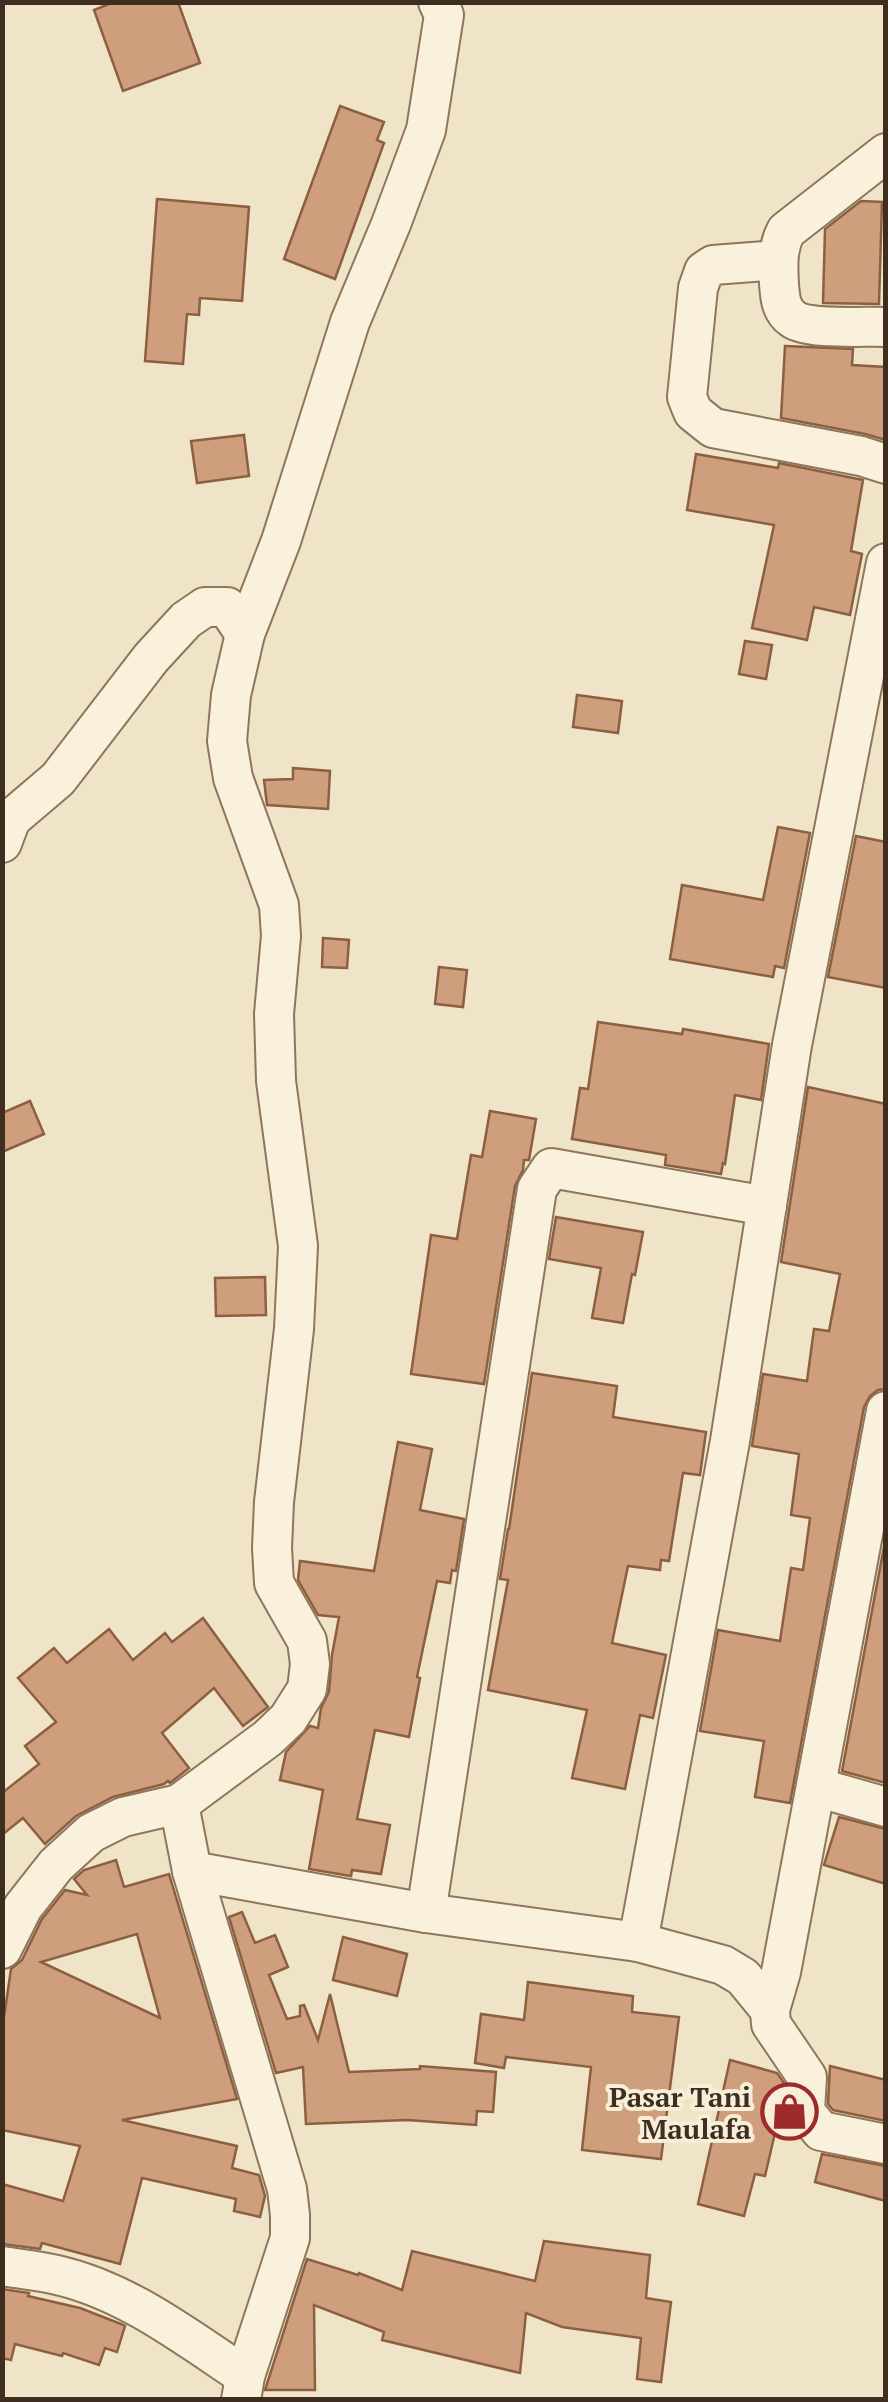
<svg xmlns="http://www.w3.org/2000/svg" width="888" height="2402" font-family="'PT Serif',serif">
	<rect width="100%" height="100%" fill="#f0e4c8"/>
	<g fill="#cf9f7d" stroke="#8d5f41" stroke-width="2.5" fill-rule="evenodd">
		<polygon points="114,2 178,2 200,63 123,91 94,10"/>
		<polygon points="340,106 384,122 377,140 384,143 335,279 284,259"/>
		<polygon points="157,199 249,207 242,301 200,298 199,315 187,314 183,364 145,361"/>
		<polygon points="861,201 882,202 879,304 823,303 825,229"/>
		<polygon points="785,346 853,349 852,365 886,367 886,440 865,434 781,418"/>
		<polygon points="244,435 249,476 197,483 191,441"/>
		<polygon points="696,454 778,468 779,463 863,480 851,551 862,554 850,615 814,607 807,640 752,628 774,525 687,510"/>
		<polygon points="745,641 772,645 766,679 739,674"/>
		<polygon points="577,695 622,701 618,733 573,727"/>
		<polygon points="293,768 330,771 328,809 267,805 264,780 293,779"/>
		<polygon points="778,827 810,833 784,968 775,966 773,977 670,959 682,885 763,900"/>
		<polygon points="856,836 886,842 886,988 828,977"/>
		<polygon points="323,938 349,940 347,968 322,967"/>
		<polygon points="439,967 467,970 463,1007 435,1004"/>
		<polygon points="598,1022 682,1034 683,1029 769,1044 761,1100 735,1095 725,1164 723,1163 721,1174 665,1165 666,1155 572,1139 580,1088 588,1089"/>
		<polygon points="808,1087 886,1104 886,1389 878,1390 870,1396 864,1407 790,1803 755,1797 764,1741 700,1731 718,1630 780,1641 791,1568 803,1570 810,1518 791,1515 799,1454 752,1446 763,1374 807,1381 814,1329 829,1331 840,1274 781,1262"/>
		<polygon points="30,1101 44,1134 2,1152 2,1113"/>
		<polygon points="490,1111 536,1119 529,1160 524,1160 523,1170 515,1186 484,1384 411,1374 431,1235 457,1239 471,1155 482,1157"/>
		<polygon points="556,1217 643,1232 635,1275 632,1274 623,1323 592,1318 601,1268 549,1259"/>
		<polygon points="265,1277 266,1315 216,1316 215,1278"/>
		<polygon points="532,1373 617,1386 613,1417 706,1432 700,1475 683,1473 669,1561 661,1560 660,1570 628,1566 612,1643 666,1655 653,1718 640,1715 625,1789 572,1778 587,1710 488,1690 508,1580 500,1579 508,1529 509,1529"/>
		<polygon points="398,1442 432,1449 420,1510 464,1519 456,1571 452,1570 450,1583 437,1581 417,1677 420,1678 409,1737 375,1730 357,1819 390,1825 381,1874 352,1870 351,1876 309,1869 323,1790 280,1780 286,1752 310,1726 318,1728 321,1708 329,1692 332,1655 339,1617 318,1615 298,1580 300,1561 374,1571"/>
		<polygon points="886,1536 886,1783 842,1771"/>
		<polygon points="203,1618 268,1707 243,1726 214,1688 162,1733 189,1768 170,1783 168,1781 164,1784 113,1797 76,1816 45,1844 23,1818 2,1835 2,1793 39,1764 25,1746 56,1722 18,1678 54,1648 67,1663 109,1629 133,1660 165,1633 172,1642"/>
		<polygon points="839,1817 886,1829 886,1884 824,1865"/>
		<path d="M116,1860L124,1887L169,1874L237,2099L122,2120L237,2146L232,2168L259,2175L265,2196L260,2217L234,2211L236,2199L142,2178L120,2264L42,2243L40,2249L2,2244V2184L63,2201L80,2146L2,2130V2016L4,2017L11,1969L22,1960L42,1919L65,1890L87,1895L74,1879L84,1870ZM137,1934L160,2018L41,1962Z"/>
		<polygon points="242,1912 255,1943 275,1935 288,1967 269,1975 287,2019 300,2016 300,2006 304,2005 318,2040 330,1994 349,2072 420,2069 420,2066 496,2072 493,2112 477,2111 476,2125 407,2120 306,2124 303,2067 276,2073 229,1917"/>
		<polygon points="343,1937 407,1954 397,1996 333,1980"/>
		<polygon points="528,1982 633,1996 632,2012 679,2017 661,2159 582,2150 591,2067 506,2057 504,2068 475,2063 481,2014 524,2020"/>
		<polygon points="730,2060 777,2073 784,2083 783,2108 781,2107 765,2176 755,2174 744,2216 698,2204"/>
		<polygon points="830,2066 886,2080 886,2121 833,2110 828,2104"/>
		<polygon points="822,2154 886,2166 886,2201 815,2182"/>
		<polygon points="544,2241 650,2255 646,2298 671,2302 661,2382 637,2379 641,2338 562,2327 526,2313 520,2373 382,2340 384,2332 314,2305 315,2390 265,2390 307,2259 358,2275 359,2273 402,2290 412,2251 535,2281"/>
		<polygon points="2,2289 29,2293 28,2296 80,2308 121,2324 125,2326 117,2352 105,2348 99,2365 63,2353 62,2356 15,2344 11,2360 2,2358"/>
	</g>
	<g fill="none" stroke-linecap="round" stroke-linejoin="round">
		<defs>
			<g id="minor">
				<path d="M886,153L786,231C777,248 778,266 779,284C780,298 781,311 793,319C808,330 865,326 886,327"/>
				<polyline points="778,260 713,265 704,271 698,288 687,397 693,412 713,428 861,456 886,464"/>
				<polyline points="2,843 11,819 58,779 151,658 186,620 205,607 227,607 245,634"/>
				<polyline points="886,1411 781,1972 770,2010 771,2024 807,2077 805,2112 821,2131 886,2144"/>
				<polyline points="816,1787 886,1807"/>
				<polyline points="179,1804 192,1871 287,2189 290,2215 290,2238 245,2376 241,2400"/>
				<polyline points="192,1871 426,1913 638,1942 723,1965 743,1977 770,2010"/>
				<polyline points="426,1913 537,1189 551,1168 767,1206"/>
				<polyline points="638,1942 730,1441 792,1045 886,563"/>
				<polyline points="2,1949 23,1907 56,1865 91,1833 123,1817 179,1804 268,1738 288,1719 307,1689 310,1664 307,1641 274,1583 272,1548 274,1502 294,1329 298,1246 276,1081 274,1014 281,936 279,905 233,778 227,741 231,695 245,634 281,541 350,322 391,224 426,130 444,15 438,2"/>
				<path d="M2,2266C21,2269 39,2271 57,2275C127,2291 186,2337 245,2376"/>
			</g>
		</defs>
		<use href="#minor" stroke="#8d765c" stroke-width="42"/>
		<use href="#minor" stroke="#faf1dc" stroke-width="38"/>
	</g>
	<defs>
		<symbol id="shop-ring" viewBox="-11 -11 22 22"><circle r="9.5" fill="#f7eed8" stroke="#9e2a2b" stroke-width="1.5"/><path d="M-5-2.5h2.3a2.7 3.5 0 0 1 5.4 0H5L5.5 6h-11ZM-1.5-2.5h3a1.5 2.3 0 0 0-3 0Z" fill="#9e2a2b"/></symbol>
	</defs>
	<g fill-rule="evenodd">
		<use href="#shop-ring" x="758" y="2080" width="63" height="63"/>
	</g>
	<g text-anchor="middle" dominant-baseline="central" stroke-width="8" stroke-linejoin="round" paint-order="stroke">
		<g font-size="28" font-weight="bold" fill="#3d2e20" stroke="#f7eed8" text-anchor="end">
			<text x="751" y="2096">Pasar Tani<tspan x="751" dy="32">Maulafa</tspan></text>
		</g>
	</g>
	<rect width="888" height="2402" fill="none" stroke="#3d2e20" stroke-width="10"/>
</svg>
